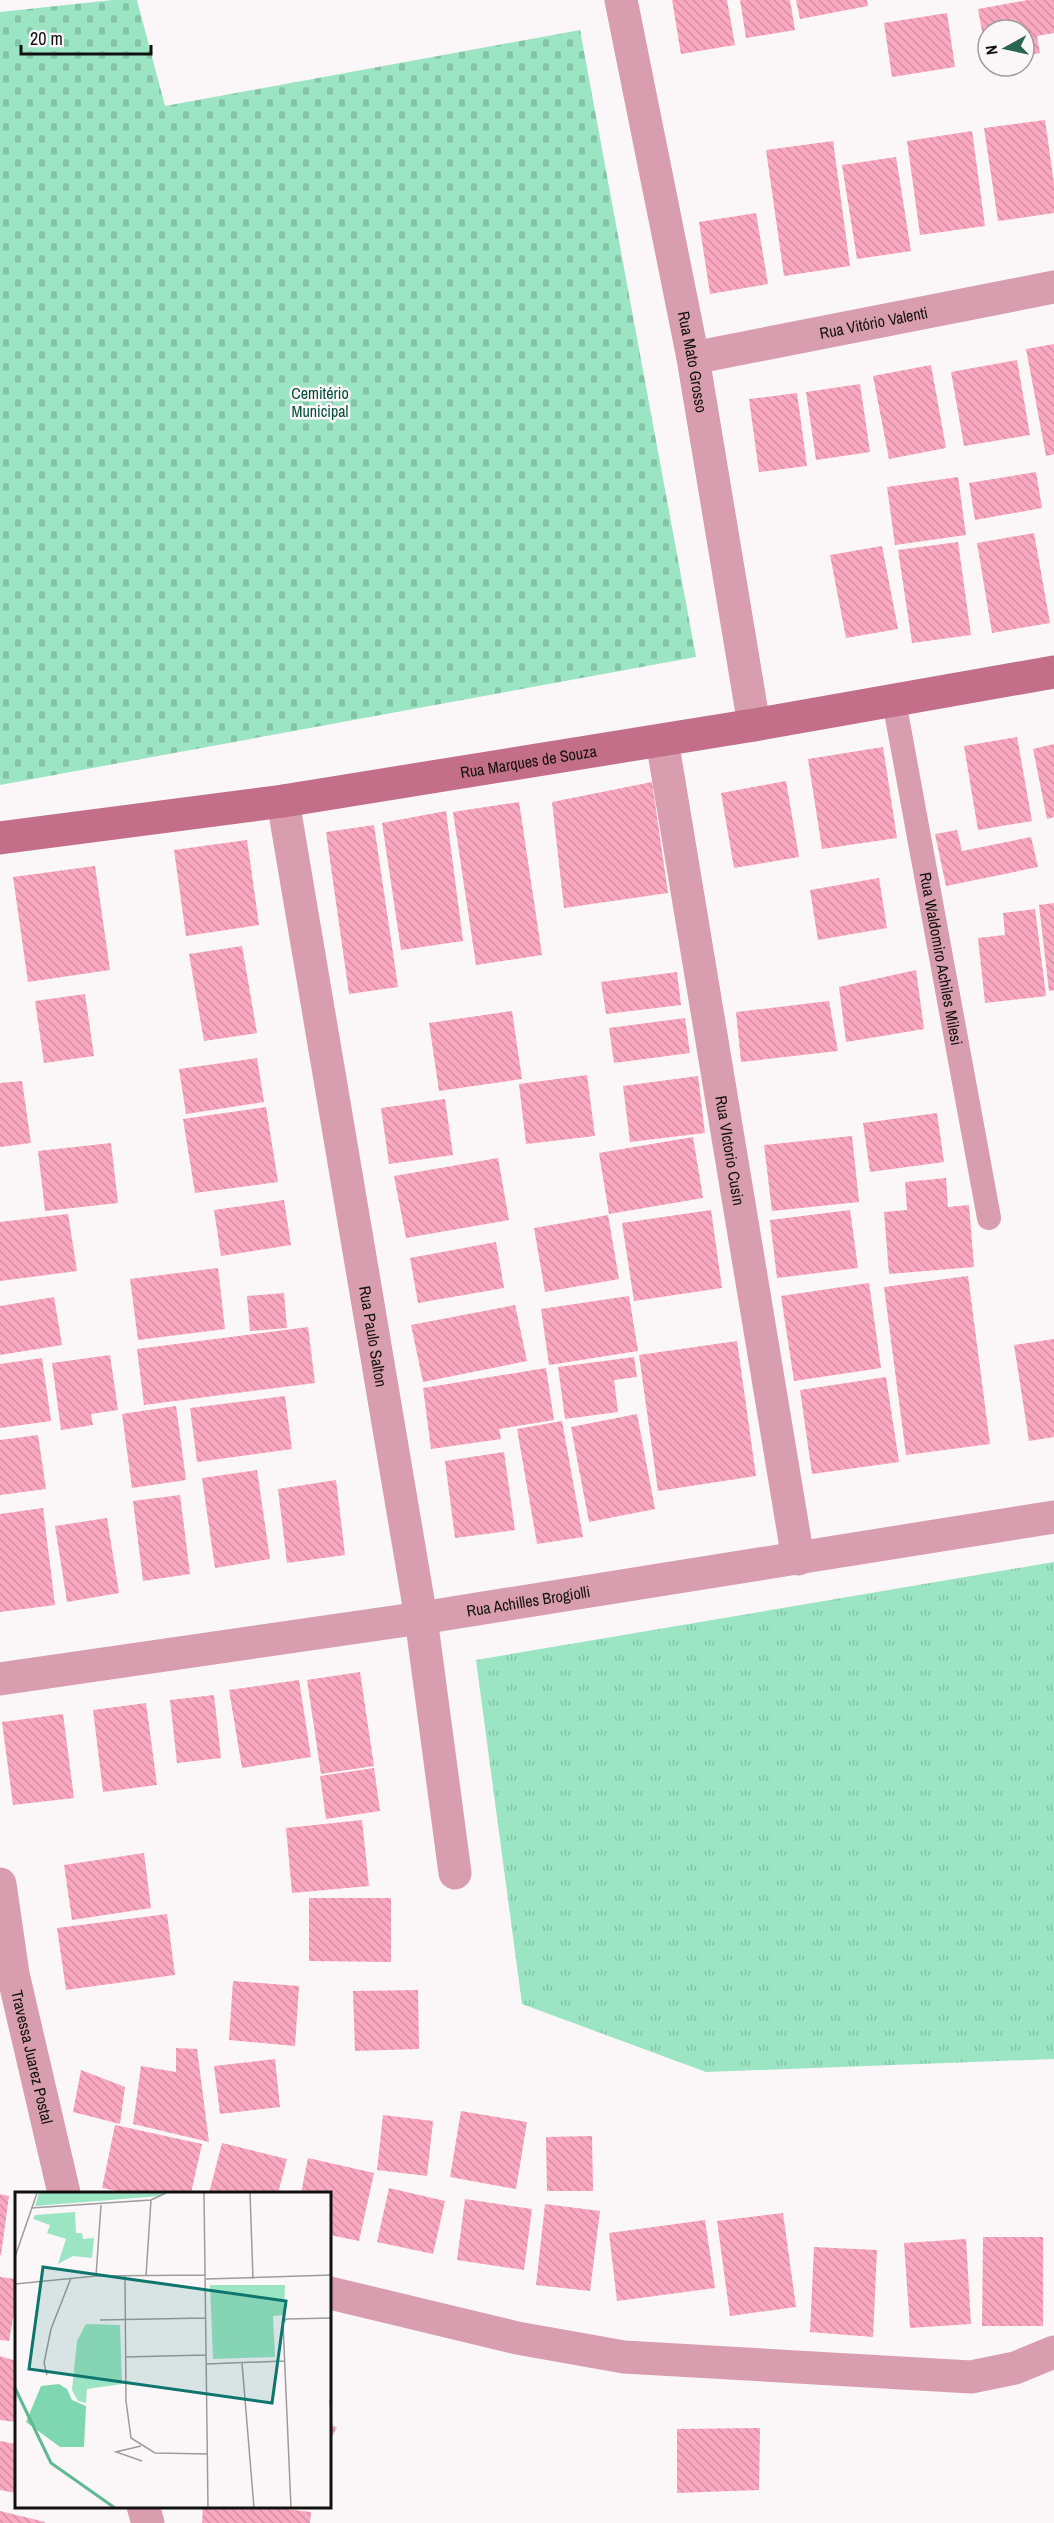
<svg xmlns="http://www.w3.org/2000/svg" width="1054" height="2523" font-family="'Archivo Narrow',sans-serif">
	<defs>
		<pattern id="grass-tufts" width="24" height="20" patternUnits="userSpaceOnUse" patternTransform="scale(1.5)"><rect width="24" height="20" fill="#9be4c4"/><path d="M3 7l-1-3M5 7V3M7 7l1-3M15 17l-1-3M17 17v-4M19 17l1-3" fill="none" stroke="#84c3a7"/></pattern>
		<pattern id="cemetery-stones" width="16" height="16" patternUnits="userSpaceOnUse" patternTransform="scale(1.5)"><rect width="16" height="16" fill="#9be4c4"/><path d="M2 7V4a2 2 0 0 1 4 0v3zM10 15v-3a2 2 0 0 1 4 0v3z" fill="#84c3a7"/></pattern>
		<pattern id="building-back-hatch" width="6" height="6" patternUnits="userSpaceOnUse" patternTransform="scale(1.5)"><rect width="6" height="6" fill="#faa7c0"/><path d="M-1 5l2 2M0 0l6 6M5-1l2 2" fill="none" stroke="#d58fa4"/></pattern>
	</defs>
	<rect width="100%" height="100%" fill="#fbf7f8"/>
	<polygon fill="url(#grass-tufts)" points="1054,1562 1054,2059 706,2072 522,2004 476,1660"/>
	<polygon fill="url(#cemetery-stones)" points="113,0 137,0 165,106 580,30 696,657 0,785 0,12"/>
	<g fill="url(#building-back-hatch)">
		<polygon points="672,0 727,0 735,45 681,54"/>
		<polygon points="740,0 790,0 795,30 746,38"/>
		<polygon points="796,0 867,0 868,6 800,19"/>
		<polygon points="1028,0 1054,0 1054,33 1037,36 1040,53 1024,56 1024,30 988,30 987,59 978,9"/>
		<polygon points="947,13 955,67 892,77 884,23"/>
		<polygon points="1045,120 1054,184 1054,213 998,221 984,128"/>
		<polygon points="972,131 985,226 920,235 907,141"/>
		<polygon points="833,141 850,266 784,276 766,150"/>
		<polygon points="896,157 911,251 857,259 842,165"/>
		<polygon points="756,213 768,284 710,294 699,222"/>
		<polygon points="1054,344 1054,454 1046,456 1026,349"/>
		<polygon points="1017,360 1030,435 964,446 951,372"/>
		<polygon points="931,365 946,448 889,459 873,376"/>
		<polygon points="860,384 870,452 816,460 806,392"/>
		<polygon points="797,393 807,466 759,472 749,399"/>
		<polygon points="1036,472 1042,508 975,520 969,483"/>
		<polygon points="958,477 966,535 895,545 887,487"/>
		<polygon points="1034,533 1050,623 992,633 977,543"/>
		<polygon points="958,542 971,635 912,643 898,550"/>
		<polygon points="882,546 898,629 846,638 830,555"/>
		<polygon points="1017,737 1032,821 978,830 964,746"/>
		<polygon points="1054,744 1054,817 1047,819 1033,749"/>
		<polygon points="883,747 897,838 822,849 808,759"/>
		<polygon points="786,781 799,857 734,868 721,793"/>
		<polygon points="652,782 668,893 564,908 552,802"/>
		<polygon points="519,802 542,955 476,965 453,812"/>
		<polygon points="446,811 463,941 401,950 382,823"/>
		<polygon points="374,825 398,987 349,994 326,832"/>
		<polygon points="957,830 962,851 1031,837 1038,867 946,886 935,834"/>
		<polygon points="247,840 259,925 186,936 174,850"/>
		<polygon points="95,866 110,970 28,982 13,877"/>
		<polygon points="879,878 887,928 818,940 810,890"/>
		<polygon points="1054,903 1054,990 1049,991 1039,905"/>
		<polygon points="1035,909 1046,996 985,1003 978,938 1005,935 1003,913"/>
		<polygon points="242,946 257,1033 204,1041 189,954"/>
		<polygon points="916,970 924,1029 846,1042 839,987"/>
		<polygon points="677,972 681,1005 606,1014 601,982"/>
		<polygon points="85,994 94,1056 44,1063 35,1001"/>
		<polygon points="829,1001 838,1051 741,1062 736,1012"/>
		<polygon points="512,1011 522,1079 439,1091 429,1023"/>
		<polygon points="685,1018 690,1053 614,1063 609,1028"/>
		<polygon points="257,1058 264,1102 186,1114 179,1069"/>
		<polygon points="587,1075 595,1136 526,1144 519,1084"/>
		<polygon points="698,1076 705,1133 630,1142 623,1086"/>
		<polygon points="22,1081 31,1143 0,1147 0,1083"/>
		<polygon points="445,1099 453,1155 389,1164 381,1108"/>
		<polygon points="266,1107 278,1182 195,1193 183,1119"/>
		<polygon points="937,1113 944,1162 870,1172 863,1123"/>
		<polygon points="852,1136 859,1202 772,1211 764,1145"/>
		<polygon points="693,1137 703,1198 609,1214 599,1153"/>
		<polygon points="111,1143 118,1203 45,1211 38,1151"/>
		<polygon points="498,1158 509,1220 406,1238 394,1176"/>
		<polygon points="946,1178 948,1207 969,1205 974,1267 889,1274 884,1212 907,1210 905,1182"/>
		<polygon points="284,1200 291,1245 221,1256 214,1210"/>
		<polygon points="711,1210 722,1288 634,1301 622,1223"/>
		<polygon points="850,1210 858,1268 777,1278 770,1220"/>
		<polygon points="68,1214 77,1271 0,1281 0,1222"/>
		<polygon points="608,1215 619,1279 545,1292 534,1228"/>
		<polygon points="496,1242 504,1288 418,1303 410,1258"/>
		<polygon points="218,1268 225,1329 138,1340 130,1279"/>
		<polygon points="968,1276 990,1444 906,1455 884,1287"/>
		<polygon points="869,1283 881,1368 794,1381 781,1296"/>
		<polygon points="284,1293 287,1328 250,1331 247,1296"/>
		<polygon points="629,1296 638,1351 549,1365 541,1309"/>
		<polygon points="54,1297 62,1345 0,1355 0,1306"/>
		<polygon points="515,1305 527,1361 423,1382 411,1325"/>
		<polygon points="308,1327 315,1383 144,1405 137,1349"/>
		<polygon points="1054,1339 1054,1437 1029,1441 1014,1345"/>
		<polygon points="737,1341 756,1476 658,1491 639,1355"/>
		<polygon points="110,1355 118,1410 91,1414 93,1425 61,1430 52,1363"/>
		<polygon points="634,1357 637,1377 614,1380 618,1412 565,1419 558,1367"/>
		<polygon points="42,1358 51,1421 0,1428 0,1364"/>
		<polygon points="546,1368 554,1420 499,1429 501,1439 431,1449 423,1388"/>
		<polygon points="886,1377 899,1462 812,1474 800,1390"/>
		<polygon points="285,1396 292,1449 197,1462 190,1408"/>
		<polygon points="176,1406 186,1480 132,1488 122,1414"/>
		<polygon points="637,1414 655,1509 589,1522 571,1427"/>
		<polygon points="562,1421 583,1537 537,1544 517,1429"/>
		<polygon points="38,1435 46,1489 0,1495 0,1440"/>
		<polygon points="504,1452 515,1530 455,1538 445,1461"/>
		<polygon points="257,1470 270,1559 215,1568 202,1478"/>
		<polygon points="336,1480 345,1555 287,1563 278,1489"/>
		<polygon points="180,1495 190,1574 143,1581 133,1501"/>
		<polygon points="43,1508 55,1605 0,1612 0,1514"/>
		<polygon points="107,1518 119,1593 67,1602 55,1526"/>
		<polygon points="360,1672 374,1766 321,1774 307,1680"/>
		<polygon points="299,1680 311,1757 242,1768 229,1690"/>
		<polygon points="214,1695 221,1758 177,1763 170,1700"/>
		<polygon points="146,1703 157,1785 103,1792 93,1710"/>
		<polygon points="63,1714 74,1798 13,1805 2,1722"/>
		<polygon points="374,1768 380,1811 326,1819 320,1776"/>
		<polygon points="362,1820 369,1886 292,1893 286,1828"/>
		<polygon points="144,1853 151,1908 72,1920 64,1865"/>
		<polygon points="309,1898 391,1898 391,1962 309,1961"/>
		<polygon points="167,1914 175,1975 66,1990 57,1928"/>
		<polygon points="233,1981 299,1986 295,2046 229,2040"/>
		<polygon points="418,1990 419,2049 355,2051 353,1991"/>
		<polygon points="176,2048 197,2049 209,2142 133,2124 141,2066 176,2072"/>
		<polygon points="275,2059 280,2107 220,2114 214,2066"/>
		<polygon points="81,2070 125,2087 120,2124 73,2112"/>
		<polygon points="461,2111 527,2122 516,2189 450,2177"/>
		<polygon points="383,2115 433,2121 427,2176 377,2170"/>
		<polygon points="115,2125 202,2144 191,2193 127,2193 102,2188"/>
		<polygon points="592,2136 593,2191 547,2191 546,2137"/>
		<polygon points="222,2143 287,2159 278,2193 209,2193"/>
		<polygon points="308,2158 374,2173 359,2241 330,2235 330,2193 301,2193"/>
		<polygon points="389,2188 445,2201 433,2254 377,2242"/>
		<polygon points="0,2194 9,2196 1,2255 0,2255"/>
		<polygon points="465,2199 532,2209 524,2270 457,2260"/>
		<polygon points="545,2204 600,2211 590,2291 536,2285"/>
		<polygon points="783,2213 796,2307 730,2316 717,2221"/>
		<polygon points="705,2220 715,2288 617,2301 609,2233"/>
		<polygon points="983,2237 1043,2237 1043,2326 982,2326"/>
		<polygon points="966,2239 971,2324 910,2328 904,2243"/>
		<polygon points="814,2247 877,2250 873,2337 810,2332"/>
		<polygon points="0,2277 16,2279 16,2301 9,2341 0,2340"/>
		<polygon points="0,2356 16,2361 16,2422 0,2420"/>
		<polygon points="330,2425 337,2427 330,2441"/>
		<polygon points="760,2428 759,2490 677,2493 677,2429"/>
		<polygon points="0,2441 16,2444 16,2493 0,2490"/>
		<polygon points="203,2506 257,2506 311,2512 310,2523 202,2523"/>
		<polygon points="0,2511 45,2522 45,2523 0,2523"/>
	</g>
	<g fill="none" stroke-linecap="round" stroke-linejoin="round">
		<path stroke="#d89dae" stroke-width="24" id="s1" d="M894,701L989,1218"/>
		<g stroke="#d89dae" stroke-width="33">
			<path id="s2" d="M621,0L693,358L754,725"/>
			<path id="s3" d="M693,358L1054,287"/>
			<path id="s4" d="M662,740L798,1559"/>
			<path id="s5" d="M283,801L421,1618L455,1873"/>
			<path id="s6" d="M0,1679L421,1618L1054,1517"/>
			<path id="s7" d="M0,1884L13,1974L64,2193"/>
			<polyline points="330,2293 517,2338 624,2357 971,2377 1015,2368 1054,2352"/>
			<polyline points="143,2506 148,2523"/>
		</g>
		<path stroke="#c36f8a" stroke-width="33" id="s8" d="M0,838L283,801L754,725L1054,672"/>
	</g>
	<g text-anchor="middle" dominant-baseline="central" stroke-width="5" stroke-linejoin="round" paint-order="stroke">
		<g font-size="16" fill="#121111" stroke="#fbf7f8">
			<text stroke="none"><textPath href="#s3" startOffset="184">Rua Vitório Valenti</textPath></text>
			<text stroke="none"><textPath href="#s2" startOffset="369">Rua Mato Grosso</textPath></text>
			<text stroke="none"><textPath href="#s8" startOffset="534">Rua Marques de Souza</textPath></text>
			<text stroke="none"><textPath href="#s1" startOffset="262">Rua Waldomiro Achiles Milesi</textPath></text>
			<text stroke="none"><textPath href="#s4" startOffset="416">Rua VIctorio Cusin</textPath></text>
			<text stroke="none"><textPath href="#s5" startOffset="543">Rua Paulo Salton</textPath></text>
			<text stroke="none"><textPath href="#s6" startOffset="534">Rua Achilles Brogiolli</textPath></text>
			<text stroke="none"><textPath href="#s7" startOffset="176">Travessa Juarez Postal</textPath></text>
		</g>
		<g font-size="16" fill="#035038" stroke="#fbf7f8">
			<text x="320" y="393">Cemitério<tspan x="320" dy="18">Municipal</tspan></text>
		</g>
	</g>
	<g transform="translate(15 2192)">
		<rect width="316" height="316" fill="#fbf7f8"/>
		<path d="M24,1H149L145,4L20,14ZM60,20L61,41H67L68,47L79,46L77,66L58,64L43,72L51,47L32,41L35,33L18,27L20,23ZM71,132L105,133L107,192L72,197L71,211L63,209L57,198L62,149Z" fill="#9be4c4"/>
		<path d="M44,192L52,197L57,208L71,214L69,255H45L11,230L26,194Z" fill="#7ed7b1"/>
		<path d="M195,93H270L269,123L258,124L260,165L198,167Z" fill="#9be4c4"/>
		<path fill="none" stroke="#5fb893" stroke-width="3" d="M0,196L36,271L100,316"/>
		<path fill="none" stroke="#9e9b9c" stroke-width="1.5" d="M189,1L193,316M235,1L238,87M16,16L136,8L151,1M0,65L22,1M81,84L86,13M110,84L111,209L116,246L140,261L193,262M131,84L136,8M191,87L317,83M0,92L81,84L190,83M85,128L190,126M110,165L191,163M227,171L239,316M191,172L269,169M32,183L29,171L36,137L56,86M315,208L317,241M126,254L101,260L127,269M276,316L268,131L271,127L317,126"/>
		<path fill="#0f766e" fill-opacity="0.15" stroke="#0f766e" stroke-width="3" d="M28,75L271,109L257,211L14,177Z"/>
		<rect width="316" height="316" fill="none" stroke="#121111" stroke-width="3"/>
	</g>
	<g transform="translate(1006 48) rotate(262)"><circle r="28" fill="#fbf7f8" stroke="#9e9b9c" stroke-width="1.5"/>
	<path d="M0-4.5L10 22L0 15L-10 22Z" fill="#2c654f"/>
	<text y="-9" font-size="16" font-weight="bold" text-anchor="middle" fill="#121111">N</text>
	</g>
	<path d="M21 45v9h130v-9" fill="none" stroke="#121111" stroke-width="3"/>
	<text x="30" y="45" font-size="18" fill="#121111" stroke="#fbf7f8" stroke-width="4.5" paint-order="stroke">20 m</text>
</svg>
